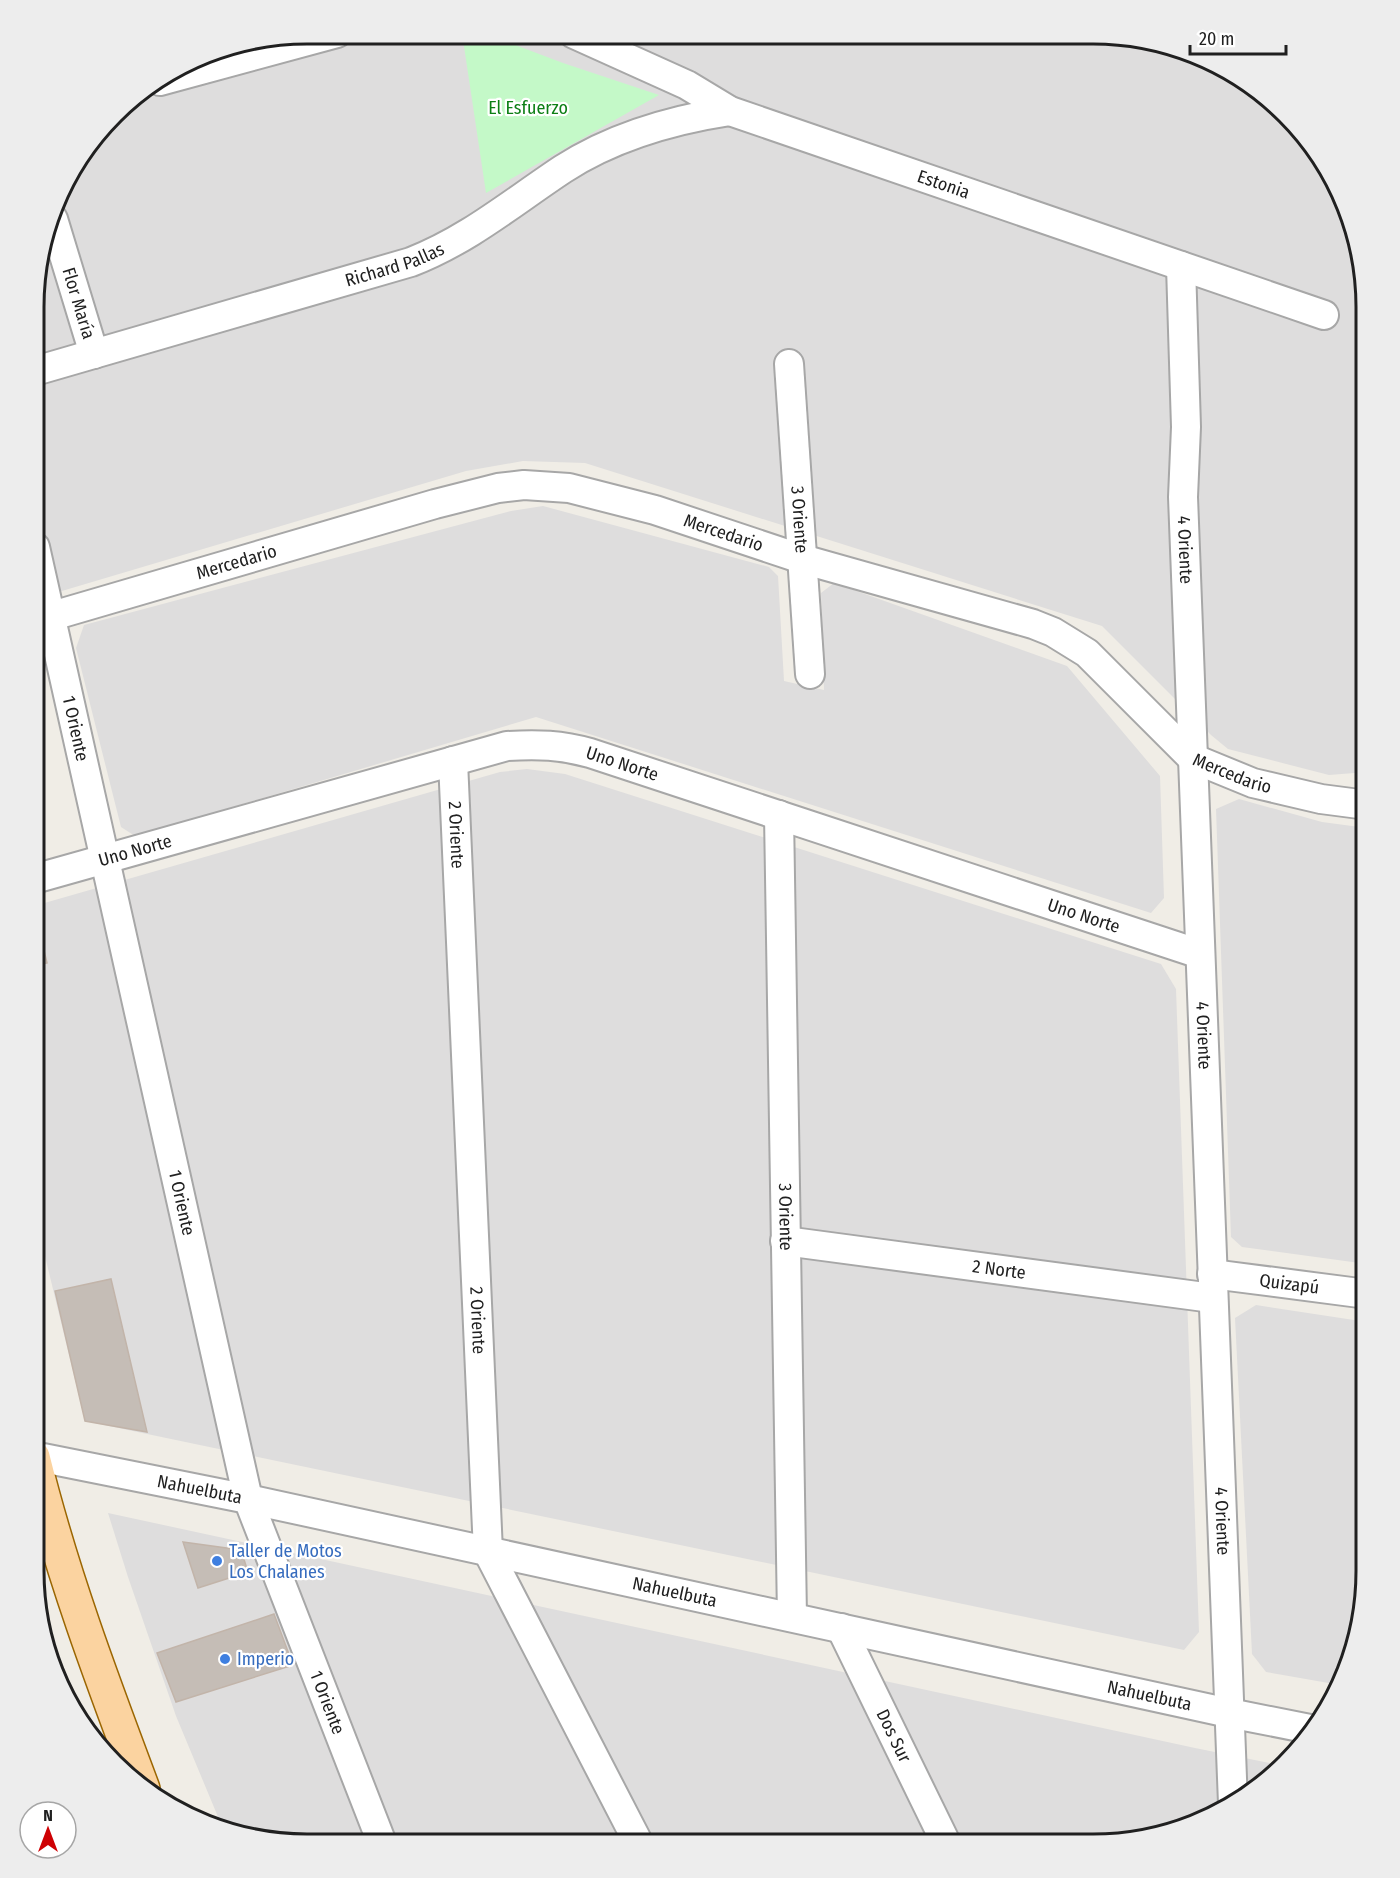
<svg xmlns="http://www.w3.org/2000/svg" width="1400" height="1878" font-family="'Fira Sans Condensed',sans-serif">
	<rect width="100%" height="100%" fill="#f0ede6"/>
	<g fill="#dedddd">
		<polygon points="306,33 1130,35 1198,54 1260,89 1339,185 1367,306 1367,772 1329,775 1228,749 1211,735 1102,626 585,463 523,461 466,471 35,599 35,270 69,170 126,101 218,48"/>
		<polygon points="543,506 769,567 778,576 784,681 824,690 821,593 834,583 1067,666 1160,776 1164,898 1151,913 536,717 135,836 121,827 76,648 84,625 511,511"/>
		<polygon points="527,769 565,774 1161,964 1176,989 1199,1632 1184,1650 85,1421 34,1211 34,906 500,772"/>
		<polygon points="1239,799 1322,822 1367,828 1367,1264 1242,1247 1231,1237 1216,809"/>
		<polygon points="1256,1305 1367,1322 1366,1590 1353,1659 1340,1685 1266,1672 1252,1654 1235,1318"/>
		<polygon points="108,1513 1195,1748 1284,1766 1274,1777 1215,1817 1094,1845 271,1843 221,1824 176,1716 128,1577"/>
	</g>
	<polygon fill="#c4f9c8" points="462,33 486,34 563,63 659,95 486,193"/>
	<g fill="#c5bdb6" stroke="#c2b4a9" stroke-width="1.5">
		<polygon points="39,930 47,963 34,966 34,931"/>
		<polygon points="111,1279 147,1432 85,1421 55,1291"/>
		<polygon points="183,1542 241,1550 248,1572 198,1588"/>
		<polygon points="274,1614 293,1665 176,1702 157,1653"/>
	</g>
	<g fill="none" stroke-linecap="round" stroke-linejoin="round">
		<defs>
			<g id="street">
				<path id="s1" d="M574,34L687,85L730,111L1324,315"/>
				<polyline points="160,81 337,33"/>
				<path id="s2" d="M53,219L94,354"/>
				<path id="s3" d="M1181,266L1186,427L1183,497L1233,1804"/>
				<path id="s4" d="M789,364L810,674"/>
				<path id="s5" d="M35,371L411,262C468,240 513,202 563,169C614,136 671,120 730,111"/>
				<path id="s6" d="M35,547L248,1499L382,1843"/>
				<path id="s7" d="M35,621L435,504L498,488L524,485L569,488L655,510L802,559L1033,624L1053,632L1087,653L1192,758L1253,783L1321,799L1367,805"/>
				<path id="s8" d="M453,761L488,1552L639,1844"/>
				<path id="s9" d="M779,815L792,1617"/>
				<path id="s10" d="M34,879L507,746C538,744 561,745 590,753L1200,954"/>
				<path id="s11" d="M785,1241L1212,1298"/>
				<path id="s12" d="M1212,1274L1367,1294"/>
				<path id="s13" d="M33,1456L248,1499L1229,1713L1315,1730"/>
				<path id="s14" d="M841,1628L947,1845"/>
			</g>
			<path id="primary" d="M33,1457C61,1571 102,1680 143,1789"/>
		</defs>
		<use href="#street" stroke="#a7a7a7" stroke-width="32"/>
		<use href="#primary" stroke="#9b6601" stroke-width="36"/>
		<use href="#street" stroke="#fff" stroke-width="28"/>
		<use href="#primary" stroke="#fbd3a0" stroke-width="33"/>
	</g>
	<g fill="#3f7fe0" stroke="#fff" stroke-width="2">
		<circle cx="217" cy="1561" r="6"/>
		<circle cx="225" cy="1659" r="6"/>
	</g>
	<g text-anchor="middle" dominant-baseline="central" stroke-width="4.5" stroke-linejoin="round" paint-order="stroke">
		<g font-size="18" fill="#0c7f15" stroke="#fff">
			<text x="528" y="108">El Esfuerzo</text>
		</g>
		<g font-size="18" fill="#202020" stroke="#fff">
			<text stroke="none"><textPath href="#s1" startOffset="400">Estonia</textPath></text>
			<text stroke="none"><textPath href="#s5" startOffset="375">Richard Pallas</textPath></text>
			<text stroke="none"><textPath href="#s2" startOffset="88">Flor María</textPath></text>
			<text stroke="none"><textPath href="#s4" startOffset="156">3 Oriente</textPath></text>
			<text stroke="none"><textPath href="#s7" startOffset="714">Mercedario</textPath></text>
			<text stroke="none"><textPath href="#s3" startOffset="284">4 Oriente</textPath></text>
			<text stroke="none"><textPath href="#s7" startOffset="210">Mercedario</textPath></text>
			<text stroke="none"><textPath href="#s6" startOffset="186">1 Oriente</textPath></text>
			<text stroke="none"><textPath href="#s10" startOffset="609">Uno Norte</textPath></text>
			<text stroke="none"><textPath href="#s7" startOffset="1290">Mercedario</textPath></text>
			<text stroke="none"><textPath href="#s8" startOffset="74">2 Oriente</textPath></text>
			<text stroke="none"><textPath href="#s10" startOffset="105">Uno Norte</textPath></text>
			<text stroke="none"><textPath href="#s10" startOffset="1095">Uno Norte</textPath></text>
			<text stroke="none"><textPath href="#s3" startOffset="770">4 Oriente</textPath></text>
			<text stroke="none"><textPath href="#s6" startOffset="672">1 Oriente</textPath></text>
			<text stroke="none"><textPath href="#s9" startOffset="402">3 Oriente</textPath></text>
			<text stroke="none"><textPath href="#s11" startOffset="216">2 Norte</textPath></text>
			<text stroke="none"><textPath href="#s12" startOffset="78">Quizapú</textPath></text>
			<text stroke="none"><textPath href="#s8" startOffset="560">2 Oriente</textPath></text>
			<text stroke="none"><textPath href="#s13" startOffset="170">Nahuelbuta</textPath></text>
			<text stroke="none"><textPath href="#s3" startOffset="1256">4 Oriente</textPath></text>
			<text stroke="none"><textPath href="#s13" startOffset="656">Nahuelbuta</textPath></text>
			<text stroke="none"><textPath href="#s13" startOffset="1142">Nahuelbuta</textPath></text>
			<text stroke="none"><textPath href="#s6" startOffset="1194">1 Oriente</textPath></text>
			<text stroke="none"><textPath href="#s14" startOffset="120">Dos Sur</textPath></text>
		</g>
		<g font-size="18" fill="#366cbe" stroke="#fff" text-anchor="start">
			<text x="229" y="1551">Taller de Motos<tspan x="229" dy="21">Los Chalanes</tspan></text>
			<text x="237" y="1659">Imperio</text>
		</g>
	</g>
	<path d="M0 0H1400V1878H0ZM307 44H1093A263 263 0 0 1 1356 307V1571A263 263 0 0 1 1093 1834H307A263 263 0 0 1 44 1571V307A263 263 0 0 1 307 44Z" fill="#ededed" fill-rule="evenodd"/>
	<path fill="none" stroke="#202020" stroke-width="3" d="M307 44H1093A263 263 0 0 1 1356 307V1571A263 263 0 0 1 1093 1834H307A263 263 0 0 1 44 1571V307A263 263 0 0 1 307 44Z"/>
	<g transform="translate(48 1830)"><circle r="28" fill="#ffffff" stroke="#a6a6a6" stroke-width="1.5"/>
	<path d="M0-4.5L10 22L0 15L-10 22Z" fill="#ce0104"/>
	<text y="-9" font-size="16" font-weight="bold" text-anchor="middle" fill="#202020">N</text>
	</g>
	<path d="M1190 45v9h96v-9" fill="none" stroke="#202020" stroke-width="3"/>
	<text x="1199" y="45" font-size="18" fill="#202020" stroke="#ffffff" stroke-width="4.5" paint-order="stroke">20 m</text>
</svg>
